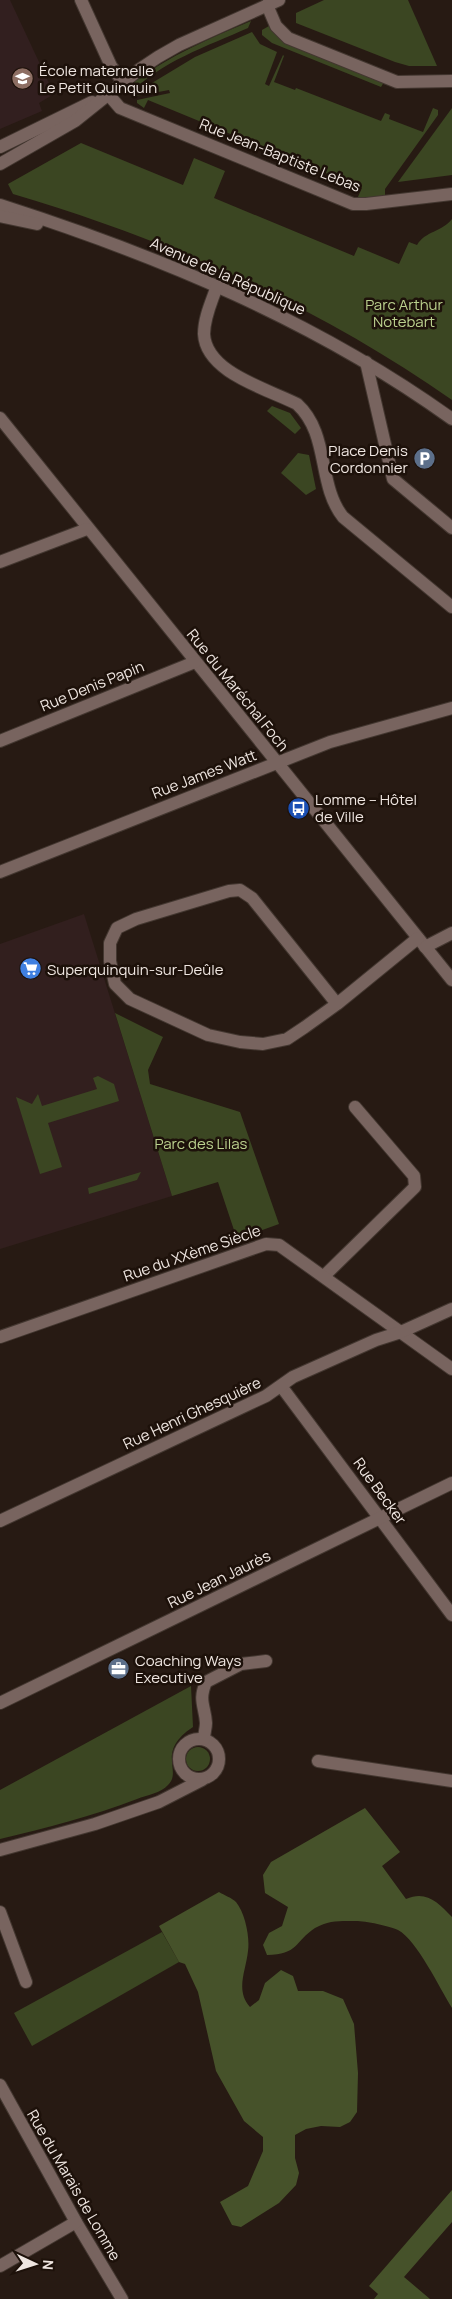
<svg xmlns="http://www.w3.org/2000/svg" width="452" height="2299" font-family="Manrope,sans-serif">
	<rect width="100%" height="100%" fill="#271a13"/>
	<polygon fill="#321f1e" points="84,914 172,1196 0,1249 0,944"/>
	<polygon fill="#321f1f" points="0,0 10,0 54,94 39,103 42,111 0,129"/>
	<g fill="#3b4622">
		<polygon points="324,0 408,0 437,66 409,66 395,62 296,23 296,13"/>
		<path d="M251,21L248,28C208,46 159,62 129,95L131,86L134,82C169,56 210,38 251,21Z"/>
		<polygon points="269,26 280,39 384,82 381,87 272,43 262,35 262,30"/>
		<polygon points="252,32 260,44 277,52 265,84 269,86 283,55 284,56 274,82 295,90 296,88 381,121 385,113 390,115 389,119 423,132 433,108 438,110 438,115 385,189 385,197 357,199 362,188 148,100 144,108 137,103 137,100 170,93 169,90 137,96 142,89 195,57"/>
		<polygon points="452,108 452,175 398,182"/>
		<path d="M81,143L183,185L194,158L225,171L214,198L354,256L358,247L399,264L409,242L417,245C425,231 442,232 452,219V400C318,306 169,240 13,194L8,184Z"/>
		<polygon points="272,406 290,413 301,428 295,434 267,411"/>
		<polygon points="298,453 309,455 316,489 306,495 281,473"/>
		<polygon points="115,1013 163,1037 148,1070 150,1084 240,1112 279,1224 237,1239 218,1182 172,1196"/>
		<polygon points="98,1076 114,1084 119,1101 48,1123 62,1167 40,1174 16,1097 32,1104 38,1094 42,1106 97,1089 93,1078"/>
		<polygon points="141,1172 137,1180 89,1194 88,1188"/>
		<path d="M191,1686L193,1727C155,1752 183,1771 168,1785C161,1793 147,1795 137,1799C92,1816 47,1828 0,1839V1790Z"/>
		<circle cx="198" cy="1759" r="12"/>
		<polygon points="162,1932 179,1962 32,2046 14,2013"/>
	</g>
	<g fill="#46522a">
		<path d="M365,1808L400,1852L382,1866L406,1899C426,1890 438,1902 452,1917V2008C440,1989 417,1940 398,1930C390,1926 365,1921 356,1921C341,1921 329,1920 315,1928C295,1941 298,1955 267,1955L263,1945L269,1933L282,1926L288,1907L265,1893L263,1875L271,1862Z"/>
		<path d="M219,1892C224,1895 232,1898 236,1902C245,1913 250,1937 248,1951C246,1971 235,1990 250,2007L259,2000L265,1983L281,1970L293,1976L298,1991H323L343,1999L354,2024L358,2073L357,2112L350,2122L340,2127L321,2126L306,2129L295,2135V2158L299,2173L296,2185L279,2203L241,2227L232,2225L220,2202L248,2186L263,2151V2137L244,2121L216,2071L198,1992L185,1964L179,1962L159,1926Z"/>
		<polygon points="452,2190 452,2222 404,2277 430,2299 374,2299 378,2294 369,2286"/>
	</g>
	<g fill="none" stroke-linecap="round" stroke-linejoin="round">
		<defs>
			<g id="minor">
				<polyline points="81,0 111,66 123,82"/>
				<polyline points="267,5 276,26 288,38 397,82 452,81"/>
				<polyline points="108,94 120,108 353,204 366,204 452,194"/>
				<polyline points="0,147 92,102"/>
				<polyline points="0,164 75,121 140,69 158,57 179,45 279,0"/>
				<path d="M0,205C159,256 316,321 452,419"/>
				<polyline points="0,216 37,224"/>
				<path d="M217,286C212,301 204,317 204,334C206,373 268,389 297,404C330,434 317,484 343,517L452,607"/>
				<polyline points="366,362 393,479 452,528"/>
				<polyline points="0,418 452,980"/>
				<polyline points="0,562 87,529"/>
				<polyline points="0,741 195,662"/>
				<polyline points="0,872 330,742 452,708"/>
				<polyline points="425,947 452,933"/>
				<polyline points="337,1004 252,898 240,890 229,891 136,919 117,928 110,943 110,961 115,984 130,999 208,1035 240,1042 263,1044 287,1039 305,1027 337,1004 418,938"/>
				<polyline points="324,1276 415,1187 414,1176 355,1107"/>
				<polyline points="0,1337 266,1244 279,1245 452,1369"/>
				<polyline points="281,1386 452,1615"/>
				<polyline points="0,1521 266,1396 293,1377 376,1340 401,1332 452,1309"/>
				<polyline points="0,1703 452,1483"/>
				<circle cx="199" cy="1759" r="20"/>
				<path d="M204,1739C204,1734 206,1728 206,1723C205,1706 198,1701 206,1682L241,1664L266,1661"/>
				<polyline points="318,1761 452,1781"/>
				<polyline points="0,1850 95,1824 159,1802 202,1780"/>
				<polyline points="0,1912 26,1982"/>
				<polyline points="0,2085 76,2222 122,2299"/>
				<polyline points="0,2266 76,2222"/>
			</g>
		</defs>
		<use href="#minor" stroke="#433730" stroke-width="14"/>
		<use href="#minor" stroke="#78645f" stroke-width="12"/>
	</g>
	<defs>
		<symbol id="school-disc" viewBox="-11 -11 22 22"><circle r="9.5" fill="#8d6e63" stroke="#1d110a"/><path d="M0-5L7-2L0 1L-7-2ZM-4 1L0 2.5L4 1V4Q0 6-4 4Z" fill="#fff"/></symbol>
		<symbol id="parking-disc" viewBox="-11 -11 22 22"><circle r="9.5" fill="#5c6f8a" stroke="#1d110a"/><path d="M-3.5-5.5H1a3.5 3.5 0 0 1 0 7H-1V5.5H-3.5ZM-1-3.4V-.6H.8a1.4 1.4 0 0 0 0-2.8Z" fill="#fff"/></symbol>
		<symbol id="bus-disc" viewBox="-11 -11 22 22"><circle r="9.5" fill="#1a4fb4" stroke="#1d110a"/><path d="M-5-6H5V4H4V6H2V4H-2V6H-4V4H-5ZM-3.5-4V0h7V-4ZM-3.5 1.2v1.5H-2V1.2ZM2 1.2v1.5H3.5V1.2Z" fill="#fff"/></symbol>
		<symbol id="supermarket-disc" viewBox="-11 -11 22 22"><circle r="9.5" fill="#3f7fe0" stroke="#1d110a"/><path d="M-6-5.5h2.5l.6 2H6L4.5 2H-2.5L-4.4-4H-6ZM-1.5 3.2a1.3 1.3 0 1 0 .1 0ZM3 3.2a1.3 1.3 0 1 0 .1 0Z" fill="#fff"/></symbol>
		<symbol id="office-disc" viewBox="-11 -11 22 22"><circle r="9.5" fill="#5c6f8a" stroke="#1d110a"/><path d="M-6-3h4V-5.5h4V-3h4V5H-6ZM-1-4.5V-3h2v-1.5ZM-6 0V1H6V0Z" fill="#fff"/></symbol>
	</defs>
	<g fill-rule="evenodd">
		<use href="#school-disc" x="10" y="66" width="25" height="25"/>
		<use href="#parking-disc" x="412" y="446" width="25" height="25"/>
		<use href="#bus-disc" x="286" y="796" width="25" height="25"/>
		<use href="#supermarket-disc" x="18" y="956" width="25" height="25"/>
		<use href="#office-disc" x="106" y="1656" width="25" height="25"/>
	</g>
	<g text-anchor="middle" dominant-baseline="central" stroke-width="5" stroke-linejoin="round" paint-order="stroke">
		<g font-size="15" fill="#efe6e1" stroke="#1d110a" text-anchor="start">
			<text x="39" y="70">École maternelle<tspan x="39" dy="17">Le Petit Quinquin</tspan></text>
			<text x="408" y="450" text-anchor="end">Place Denis<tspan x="408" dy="17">Cordonnier</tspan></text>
			<text x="315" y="799">Lomme – Hôtel<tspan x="315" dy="17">de Ville</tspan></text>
			<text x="47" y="969">Superquinquin-sur-Deûle</text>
			<text x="135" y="1660">Coaching Ways<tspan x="135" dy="17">Executive</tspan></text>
		</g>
		<g font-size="15" fill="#efe6e1" stroke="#1d110a">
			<text transform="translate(280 155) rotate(22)">Rue Jean-Baptiste Lebas</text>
			<text transform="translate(228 276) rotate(24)">Avenue de la République</text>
			<text transform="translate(92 686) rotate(-22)">Rue Denis Papin</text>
			<text transform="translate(238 690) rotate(51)">Rue du Maréchal Foch</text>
			<text transform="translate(204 774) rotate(-21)">Rue James Watt</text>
			<text transform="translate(192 1253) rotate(-19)">Rue du XXème Siècle</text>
			<text transform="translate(192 1413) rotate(-25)">Rue Henri Ghesquière</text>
			<text transform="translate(380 1491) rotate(54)">Rue Becker</text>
			<text transform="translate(219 1579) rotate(-26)">Rue Jean Jaurès</text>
			<text transform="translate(74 2185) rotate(60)">Rue du Marais de Lomme</text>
		</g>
		<g font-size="15" fill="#bbd18e" stroke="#1d110a">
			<text x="404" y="304">Parc Arthur<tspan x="404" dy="17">Notebart</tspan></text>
			<text x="201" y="1143">Parc des Lilas</text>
		</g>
	</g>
	<g transform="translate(35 2264) rotate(94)" stroke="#1d110a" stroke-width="4" paint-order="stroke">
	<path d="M0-4L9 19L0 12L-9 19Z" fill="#efe6e1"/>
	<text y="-8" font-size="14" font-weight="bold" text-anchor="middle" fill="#efe6e1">N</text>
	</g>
</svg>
